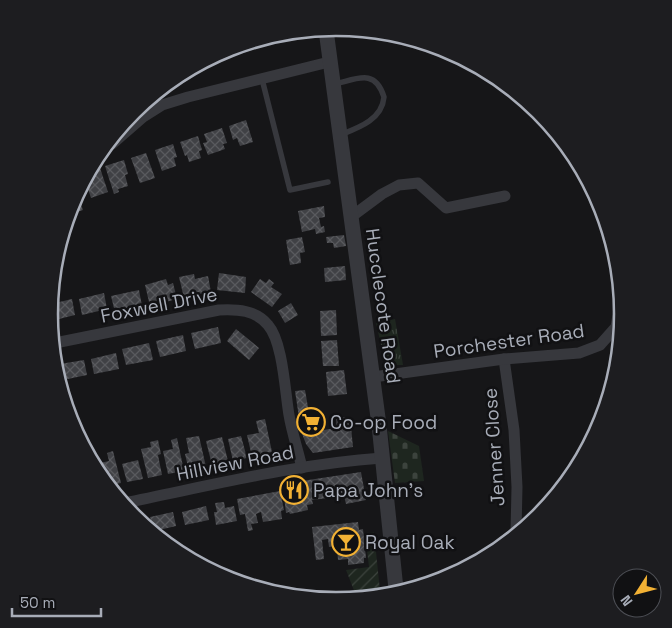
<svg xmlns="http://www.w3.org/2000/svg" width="672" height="628" font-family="'Space Grotesk',sans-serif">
	<defs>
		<pattern id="cemetery-stones" width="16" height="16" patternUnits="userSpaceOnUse" patternTransform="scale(1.25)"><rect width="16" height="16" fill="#1e261f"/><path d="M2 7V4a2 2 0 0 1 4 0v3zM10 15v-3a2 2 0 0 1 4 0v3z" fill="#3c433d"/></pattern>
		<pattern id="park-tufts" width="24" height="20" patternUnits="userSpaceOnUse" patternTransform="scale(1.25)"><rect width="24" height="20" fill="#1e261f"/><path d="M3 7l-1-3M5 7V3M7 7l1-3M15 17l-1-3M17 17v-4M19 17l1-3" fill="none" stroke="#3c433d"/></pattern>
		<pattern id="garden-furrows" width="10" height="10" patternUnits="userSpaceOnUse" patternTransform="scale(1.25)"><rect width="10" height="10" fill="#1e261f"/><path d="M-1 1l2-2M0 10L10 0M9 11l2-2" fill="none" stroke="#3c433d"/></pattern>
		<pattern id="building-cross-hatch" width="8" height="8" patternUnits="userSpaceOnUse" patternTransform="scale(1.25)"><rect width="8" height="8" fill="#404145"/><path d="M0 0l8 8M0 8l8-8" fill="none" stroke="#595a5e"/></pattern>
	</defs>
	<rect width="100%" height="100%" fill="#161618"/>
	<polygon fill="url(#cemetery-stones)" points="388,431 419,446 424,481 395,483"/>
	<polygon fill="url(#park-tufts)" points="395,319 403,365 393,365 382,349 376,323"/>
	<polygon fill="url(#garden-furrows)" points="374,532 380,591 361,595 355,593 346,570 369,567 365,533"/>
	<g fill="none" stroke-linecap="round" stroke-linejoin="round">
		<polyline stroke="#2c353c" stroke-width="4" points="581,454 581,451 591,437 594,421 602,419"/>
	</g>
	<g fill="url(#building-cross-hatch)">
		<polygon points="246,120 253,142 240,146 237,138 233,140 229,126"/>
		<polygon points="222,128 227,143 223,144 225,149 208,155 203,143 207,142 204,134"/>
		<polygon points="198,136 202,150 199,151 201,158 189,162 187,155 185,156 180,142"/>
		<polygon points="173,144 177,157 174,158 176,166 162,171 155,150"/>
		<polygon points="146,153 155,178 140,183 131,158"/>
		<polygon points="124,160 128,174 125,175 128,186 118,189 119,192 114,194 105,166"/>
		<polygon points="100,168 108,192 91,198 86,183 94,170"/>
		<polygon points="82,189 85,197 79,199 83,210 77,212 75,206 71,207"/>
		<polygon points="324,206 325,217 319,218 321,227 324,226 325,232 316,234 315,229 302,232 298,211"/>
		<polygon points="344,235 346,246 334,248 333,243 327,243 326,237"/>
		<polygon points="302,237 305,252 300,253 301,263 290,265 286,240"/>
		<polygon points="345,266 346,280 325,282 324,268"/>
		<polygon points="219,273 246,277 245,293 217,290"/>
		<polygon points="194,274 195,279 208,276 211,292 184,298 179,277"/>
		<polygon points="166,279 168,285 173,283 177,299 150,306 145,285"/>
		<polygon points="260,279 266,283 269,279 274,283 271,287 282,294 272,307 251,292"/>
		<polygon points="139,290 142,306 115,312 111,296"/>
		<polygon points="104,293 107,309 82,315 79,299"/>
		<polygon points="72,299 75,315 51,321 50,314 51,304"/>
		<polygon points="291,303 298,315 285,323 278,311"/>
		<polygon points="336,310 337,335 321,336 320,311"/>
		<polygon points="218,327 221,343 195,349 191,333"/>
		<polygon points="236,329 259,348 249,360 227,341"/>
		<polygon points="183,335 186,351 160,357 156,341"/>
		<polygon points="337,340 339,366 323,366 321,341"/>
		<polygon points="149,343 153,360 126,365 122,349"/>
		<polygon points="116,353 119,369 94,374 91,359"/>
		<polygon points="84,360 87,375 63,380 60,364"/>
		<polygon points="344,370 347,394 328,396 326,372"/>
		<polygon points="305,390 309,413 320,412 323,430 337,428 336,418 350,417 353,447 313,453 306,444 301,431 295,391"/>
		<polygon points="265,419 272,452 252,457 247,435 259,433 256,421"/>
		<polygon points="199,436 206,467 189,471 185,454 189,453 186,438"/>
		<polygon points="241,436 247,458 233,461 228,439"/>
		<polygon points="222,437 228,461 212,465 206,441"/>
		<polygon points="177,438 184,471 168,474 163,451 173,449 171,440"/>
		<polygon points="158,440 161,454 158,455 162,475 148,478 141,449 151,447 150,442"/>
		<polygon points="113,451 121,483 112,485 101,468 100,463 109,461 107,453"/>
		<polygon points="138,460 143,479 127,482 122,464"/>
		<polygon points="361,472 366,500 346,504 344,496 312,500 313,504 307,505 308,510 290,514 289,512 286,513 283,488 302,484 302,481"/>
		<polygon points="280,491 284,510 281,511 282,519 263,522 261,512 256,514 258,523 251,524 253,530 248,531 245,514 240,515 237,499"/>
		<polygon points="224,502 225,508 234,506 237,521 216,525 214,512 217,512 215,503"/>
		<polygon points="206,506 209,520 185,525 182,512"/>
		<polygon points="173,512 176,526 159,530 160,535 153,530 150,517"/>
		<polygon points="358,522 359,530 363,529 366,558 364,558 364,563 348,565 348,559 338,560 337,546 329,547 328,539 322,540 324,559 316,560 312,527"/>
	</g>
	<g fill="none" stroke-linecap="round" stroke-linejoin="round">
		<g stroke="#37383d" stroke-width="5.5">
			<polyline points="262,79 290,190 328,182"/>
			<path d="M335,84C357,79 375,68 384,97C382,120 358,128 340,135"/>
		</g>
		<g stroke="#37383d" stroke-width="11">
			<polyline points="112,144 143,117 162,105 188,97 329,62"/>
			<polyline points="351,217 382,194 399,185 418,183 446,208 505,196"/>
			<path d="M55,343L219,310C237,309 256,310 268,325C283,342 285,392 289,415C292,433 298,450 302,468"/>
			<polyline points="504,359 514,430 517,487 516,532"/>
			<polyline points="373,377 504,359 579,353 600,345 616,327 620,302"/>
			<path d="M124,503C209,486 295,464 382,458"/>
		</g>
		<polyline stroke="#37383d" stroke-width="15" points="326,30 379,425 396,589"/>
	</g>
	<defs>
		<symbol id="supermarket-ring" viewBox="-11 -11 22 22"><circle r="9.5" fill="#111113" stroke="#f2b134" stroke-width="1.5"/><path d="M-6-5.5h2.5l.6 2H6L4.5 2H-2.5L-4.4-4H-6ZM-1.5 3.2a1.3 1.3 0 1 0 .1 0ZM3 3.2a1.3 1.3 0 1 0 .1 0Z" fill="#f2b134"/></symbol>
		<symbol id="restaurant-ring" viewBox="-11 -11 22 22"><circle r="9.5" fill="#111113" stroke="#f2b134" stroke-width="1.5"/><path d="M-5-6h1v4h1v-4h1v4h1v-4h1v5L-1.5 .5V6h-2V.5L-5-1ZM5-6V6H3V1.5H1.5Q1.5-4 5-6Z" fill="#f2b134"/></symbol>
		<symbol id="bar-ring" viewBox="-11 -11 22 22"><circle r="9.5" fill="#111113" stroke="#f2b134" stroke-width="1.5"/><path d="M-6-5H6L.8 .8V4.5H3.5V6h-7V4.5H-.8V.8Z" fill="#f2b134"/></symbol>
	</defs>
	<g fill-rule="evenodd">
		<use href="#supermarket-ring" x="295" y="406" width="32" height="32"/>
		<use href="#restaurant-ring" x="278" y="474" width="32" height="32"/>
		<use href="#bar-ring" x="330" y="526" width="32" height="32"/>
	</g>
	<g text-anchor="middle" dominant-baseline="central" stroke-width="5" stroke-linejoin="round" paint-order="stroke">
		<g font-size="19" fill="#a8adb8" stroke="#111113">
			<text transform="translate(159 305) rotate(-11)">Foxwell Drive</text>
			<text transform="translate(383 306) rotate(82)">Hucclecote Road</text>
			<text transform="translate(509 341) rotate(-8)">Porchester Road</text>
			<text transform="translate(494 447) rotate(-94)">Jenner Close</text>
			<text transform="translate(235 463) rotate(-11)">Hillview Road</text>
		</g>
		<g font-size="19" fill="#a8adb8" stroke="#111113" text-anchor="start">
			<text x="330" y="422">Co-op Food</text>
			<text x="313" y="490">Papa John's</text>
			<text x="365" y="542">Royal Oak</text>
		</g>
	</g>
	<path d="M0 0H672V628H0ZM58 314a278 278 0 1 1 556 0a278 278 0 1 1-556 0Z" fill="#1d1d20" fill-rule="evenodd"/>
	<path fill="none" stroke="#a8adb8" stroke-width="2.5" d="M58 314a278 278 0 1 1 556 0a278 278 0 1 1-556 0Z"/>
	<g transform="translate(637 593) rotate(234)"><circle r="24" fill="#111113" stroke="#4d4f55"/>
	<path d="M0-4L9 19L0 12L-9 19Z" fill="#f2b134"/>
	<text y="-8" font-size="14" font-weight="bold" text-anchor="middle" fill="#a8adb8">N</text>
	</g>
	<path d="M12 608v8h89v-8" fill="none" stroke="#a8adb8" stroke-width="2.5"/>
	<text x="20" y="608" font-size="15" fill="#a8adb8" stroke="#111113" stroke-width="4" paint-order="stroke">50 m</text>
</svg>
